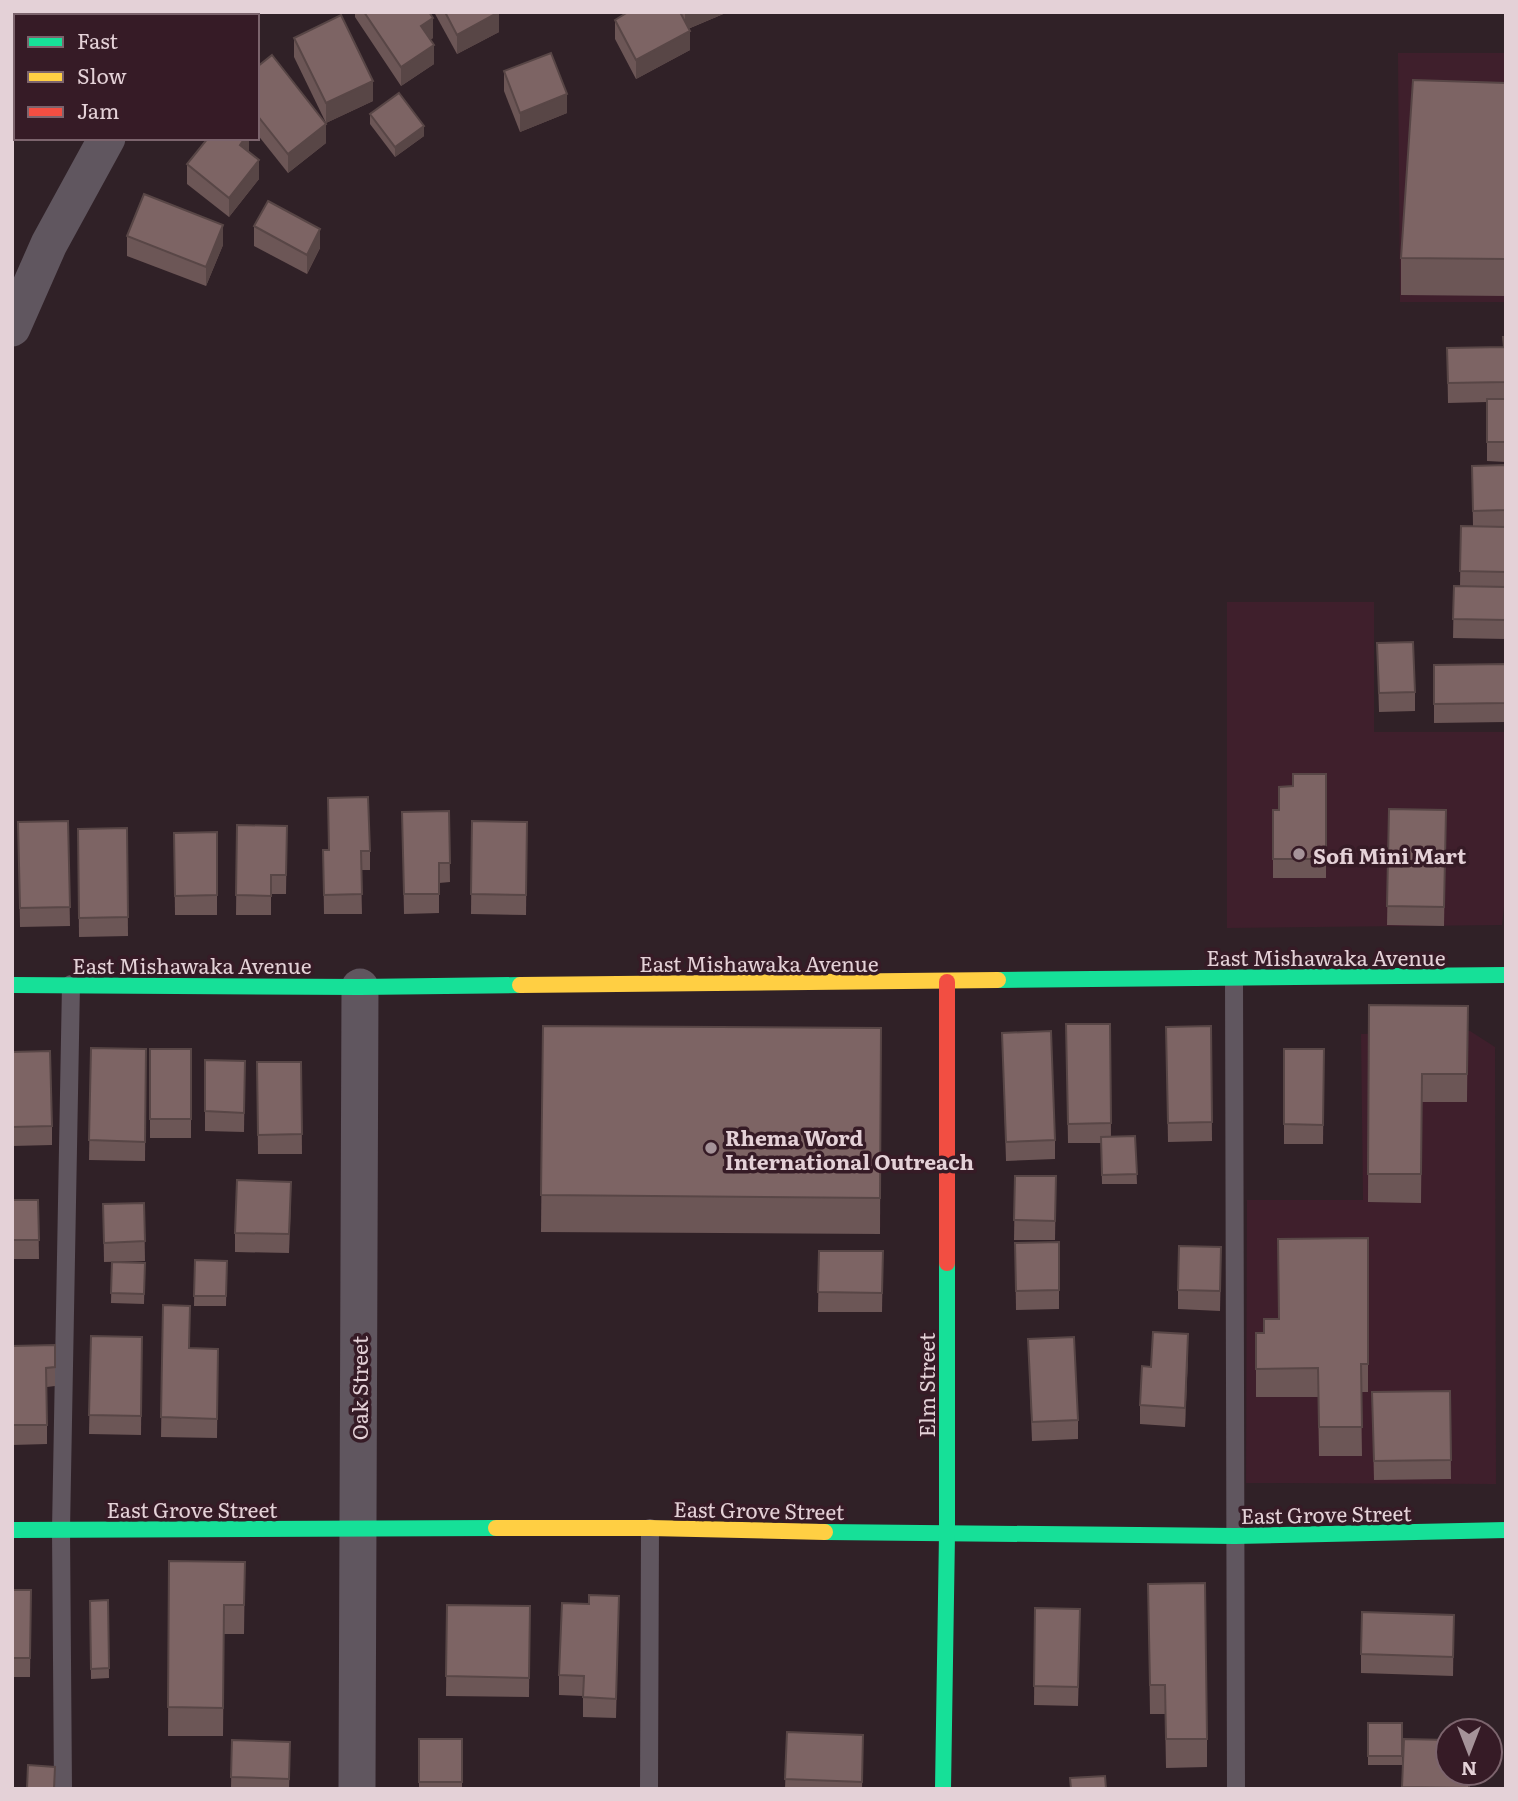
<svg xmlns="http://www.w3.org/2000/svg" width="1518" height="1801" font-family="Literata,serif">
	<rect width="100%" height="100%" fill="#302127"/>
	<g fill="#3f1f2c">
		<polygon points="1398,53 1506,53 1506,302 1400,302"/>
		<polygon points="1227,602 1374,602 1374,732 1506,732 1506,890 1502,925 1227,928"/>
		<polygon points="1470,1031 1495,1047 1496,1484 1246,1483 1247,1200 1363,1200 1361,1034"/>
	</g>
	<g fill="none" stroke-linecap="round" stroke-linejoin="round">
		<g stroke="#60565f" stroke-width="18">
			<polyline points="1234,977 1236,1789"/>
			<polyline points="63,1789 61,1530 71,984"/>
			<polyline points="649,1789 650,1528"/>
		</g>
		<g stroke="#60565f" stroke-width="37">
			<polyline points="170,16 172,12"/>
			<polyline points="234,16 239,12"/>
			<polyline points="12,328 49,244 107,138"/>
			<polyline points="357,1789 360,987"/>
		</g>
		<g stroke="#16e098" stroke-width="16">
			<polyline points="998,980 1506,975"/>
			<polyline points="12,985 360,987 520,985"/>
			<polyline points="12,1530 496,1528"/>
			<polyline points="825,1532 1235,1536 1506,1530"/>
			<polyline points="943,1789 947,1534 947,1263"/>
		</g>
		<g stroke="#ffcf43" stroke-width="16">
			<polyline points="520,985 998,980"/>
			<polyline points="496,1528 650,1528 825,1532"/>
		</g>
		<polyline stroke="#f24e42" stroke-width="16" points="947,982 947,1263"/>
	</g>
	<g fill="#6c5656">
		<polygon points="355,12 429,12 433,38 431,39 434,64 401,86 355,17"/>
		<polygon points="434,12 499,12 499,32 457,54"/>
		<polygon points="628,12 728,12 688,29 690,50 636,79 615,39 615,20"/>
		<polygon points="16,19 16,48 13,46 13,27"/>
		<polygon points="294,38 373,101 326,123 294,57"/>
		<polygon points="257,67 326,143 288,173 257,134"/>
		<polygon points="504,71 567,113 520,132 504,91"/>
		<polygon points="1506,83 1506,296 1401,295 1401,258"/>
		<polygon points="370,114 424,136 395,157 370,124"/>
		<polygon points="249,138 249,152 259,179 229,217 187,184 187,164"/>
		<polygon points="254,226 320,248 307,274 254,246"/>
		<polygon points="127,236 223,245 206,286 127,256"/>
		<polygon points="1506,337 1506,462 1487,461 1487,402 1448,403 1447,348 1503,347"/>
		<polygon points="1506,465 1506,639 1453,638 1454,586 1460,586 1461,526 1473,526 1472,466"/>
		<polygon points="1377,643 1415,692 1415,711 1379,712"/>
		<polygon points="1506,664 1506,722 1434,723 1434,665"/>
		<polygon points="1326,774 1326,878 1273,878 1273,810 1279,810 1293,786"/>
		<polygon points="1389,809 1446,810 1444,926 1387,925"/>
		<polygon points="449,811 450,882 439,883 439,913 404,914 402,812"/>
		<polygon points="68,821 70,926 20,927 18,822"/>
		<polygon points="472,821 527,822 526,915 471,914"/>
		<polygon points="237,825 287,826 286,894 271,894 271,915 236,915"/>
		<polygon points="127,828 128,936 79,937 78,829"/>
		<polygon points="217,832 217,915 175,915 174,833"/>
		<polygon points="323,850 370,851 370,870 361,870 362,914 324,914"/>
		<polygon points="1369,1005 1468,1006 1467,1102 1422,1102 1421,1203 1368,1202"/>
		<polygon points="1066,1024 1110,1024 1111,1137 1135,1136 1137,1184 1102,1184 1101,1143 1068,1143"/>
		<polygon points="543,1026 881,1028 880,1234 541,1232"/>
		<polygon points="1211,1026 1212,1141 1168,1142 1166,1027"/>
		<polygon points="1002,1033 1055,1140 1055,1159 1006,1161"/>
		<polygon points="91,1048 146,1049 145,1161 89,1160"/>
		<rect x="150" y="1049" width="41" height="89"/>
		<polygon points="1284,1049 1324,1049 1323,1144 1284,1144"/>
		<polygon points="12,1052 52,1126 52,1145 12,1146"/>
		<polygon points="205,1060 245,1061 244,1132 205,1131"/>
		<polygon points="257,1062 301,1062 302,1154 258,1154"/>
		<polygon points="1015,1176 1056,1176 1055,1240 1014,1240"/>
		<polygon points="12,1200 38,1200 39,1259 12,1259"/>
		<polygon points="291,1201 289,1253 235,1252 235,1233"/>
		<polygon points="144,1203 145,1261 104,1262 103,1204"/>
		<polygon points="1368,1238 1368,1392 1361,1392 1362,1456 1319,1456 1318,1397 1256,1397 1256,1333 1264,1333"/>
		<polygon points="1059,1242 1059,1309 1016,1310 1015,1243"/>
		<polygon points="819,1251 883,1251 882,1312 818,1312"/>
		<polygon points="195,1260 227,1261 226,1306 194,1306"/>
		<polygon points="112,1262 145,1263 144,1304 111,1303"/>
		<polygon points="1221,1266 1220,1311 1178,1309 1178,1290"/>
		<polygon points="163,1305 190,1348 218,1349 217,1438 161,1437"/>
		<polygon points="91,1336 142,1337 141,1435 89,1434"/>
		<polygon points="1028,1339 1078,1420 1078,1439 1032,1441"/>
		<polygon points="55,1345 55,1386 47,1387 47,1444 12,1445 12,1346"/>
		<polygon points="1188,1354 1185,1427 1140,1424 1140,1405 1151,1367"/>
		<polygon points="1450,1391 1451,1479 1374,1480 1372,1392"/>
		<polygon points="169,1561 245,1562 244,1634 224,1634 223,1736 168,1736"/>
		<polygon points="1148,1584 1207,1739 1207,1767 1166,1768 1165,1714 1150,1714"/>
		<polygon points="12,1590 31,1590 30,1677 12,1677"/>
		<polygon points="619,1596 616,1718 583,1717 583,1696 559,1695 559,1675"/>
		<polygon points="108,1600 109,1678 91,1679 90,1601"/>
		<polygon points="447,1605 530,1606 529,1697 446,1696"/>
		<polygon points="1035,1608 1080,1629 1078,1706 1034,1705"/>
		<polygon points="1454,1615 1453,1676 1361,1673 1361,1654"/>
		<rect x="1368" y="1723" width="34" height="42"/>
		<polygon points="787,1732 863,1754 862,1789 785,1789"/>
		<rect x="419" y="1739" width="43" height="50"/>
		<polygon points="1404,1739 1469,1789 1402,1789"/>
		<polygon points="232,1740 290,1761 289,1789 231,1789"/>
	</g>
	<g fill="#584646">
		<polygon points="71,12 76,12 76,16 70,16"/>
		<polygon points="499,12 499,32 457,54 457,35"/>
		<polygon points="685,12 728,12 685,30"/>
		<polygon points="433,18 433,38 421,45 421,26"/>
		<polygon points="690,31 690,50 636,79 636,60"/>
		<polygon points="434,45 434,64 401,86 401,67"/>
		<polygon points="373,81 373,101 326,123 326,103"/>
		<polygon points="567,94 567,113 520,132 520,113"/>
		<polygon points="326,124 326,143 288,173 288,154"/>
		<polygon points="424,126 424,136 395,157 395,147"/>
		<polygon points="245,138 249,138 249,152 240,145"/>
		<polygon points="259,160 259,179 229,217 229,198"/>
		<polygon points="223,225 223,245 206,286 206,267"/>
		<polygon points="320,229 320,248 307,274 307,255"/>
		<polygon points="1188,1334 1188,1354 1185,1427 1185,1408"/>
	</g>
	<g fill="#7d6464" stroke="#584646" stroke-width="2">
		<polygon points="18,12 71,12 70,16 17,16"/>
		<polygon points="364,12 429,12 433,18 421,26 434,45 401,67"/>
		<polygon points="445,12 499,12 457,35"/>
		<polygon points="628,12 680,12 690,31 636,60 615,20"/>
		<polygon points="341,15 373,81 326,103 294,38"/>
		<polygon points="551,53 567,94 520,113 504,71"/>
		<polygon points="272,55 326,124 288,154 257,115 257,67"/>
		<polygon points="1413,80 1506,83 1506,259 1401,258"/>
		<polygon points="399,93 424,126 395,147 370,114"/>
		<polygon points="208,138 245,138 240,145 259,160 229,198 187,164"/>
		<polygon points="144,194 223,225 206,267 127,236"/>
		<polygon points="268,201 320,229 307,255 254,226"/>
		<polygon points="1503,337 1506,337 1506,382 1448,383 1447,348 1504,347"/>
		<rect x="1487" y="399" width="19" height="43"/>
		<polygon points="1506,465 1506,510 1473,511 1472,466"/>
		<polygon points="1461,526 1506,527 1506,572 1460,571"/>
		<polygon points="1454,586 1506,587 1506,620 1453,619"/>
		<polygon points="1413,642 1415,692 1379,693 1377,643"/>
		<polygon points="1506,664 1506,703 1434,704 1434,665"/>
		<polygon points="1293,774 1326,774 1326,859 1273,859 1273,810 1279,810 1279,787 1293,786"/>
		<polygon points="368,797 370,851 361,851 362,894 324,895 323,850 329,850 328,798"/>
		<polygon points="1389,809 1446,810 1444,907 1387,906"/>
		<polygon points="449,811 450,863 439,863 439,894 404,894 402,812"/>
		<polygon points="68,821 70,907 20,908 18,822"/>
		<polygon points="472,821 527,822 526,895 471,894"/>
		<polygon points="237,825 287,826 286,875 271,875 271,896 236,895"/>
		<polygon points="127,828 128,917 79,918 78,829"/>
		<polygon points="217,832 217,895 175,896 174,833"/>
		<polygon points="1369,1005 1468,1006 1467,1074 1422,1074 1421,1174 1368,1174"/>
		<polygon points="1066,1024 1110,1024 1111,1123 1068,1124"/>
		<polygon points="543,1026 881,1028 880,1198 541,1195"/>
		<polygon points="1211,1026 1212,1122 1168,1123 1166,1027"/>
		<polygon points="1051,1031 1055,1140 1006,1142 1002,1033"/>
		<polygon points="91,1048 146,1049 145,1142 89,1140"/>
		<rect x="150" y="1049" width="41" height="70"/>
		<polygon points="1284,1049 1324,1049 1323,1125 1284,1124"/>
		<polygon points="50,1051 52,1126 12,1127 12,1052"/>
		<polygon points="205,1060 245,1061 244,1113 205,1111"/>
		<polygon points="257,1062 301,1062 302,1134 258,1135"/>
		<polygon points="1135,1136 1137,1174 1102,1175 1101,1137"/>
		<polygon points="1015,1176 1056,1176 1055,1221 1014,1220"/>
		<polygon points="237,1180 291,1182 289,1234 235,1233"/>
		<polygon points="12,1200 38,1200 39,1240 12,1240"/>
		<polygon points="144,1203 145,1241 104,1243 103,1204"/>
		<polygon points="1368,1238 1368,1364 1361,1364 1362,1427 1319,1427 1318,1368 1256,1369 1256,1333 1264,1333 1264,1319 1279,1319 1278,1239"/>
		<polygon points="1059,1242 1059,1290 1016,1291 1015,1243"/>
		<polygon points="1179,1246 1221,1247 1220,1291 1178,1290"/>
		<polygon points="819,1251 883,1251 882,1293 818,1292"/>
		<polygon points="195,1260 227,1261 226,1296 194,1296"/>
		<polygon points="112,1262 145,1263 144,1294 111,1293"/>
		<polygon points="163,1305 190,1306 189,1348 218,1349 217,1419 161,1417"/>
		<polygon points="1153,1332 1188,1334 1185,1408 1140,1405 1142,1366 1151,1367"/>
		<polygon points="91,1336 142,1337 141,1416 89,1415"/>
		<polygon points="1074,1337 1078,1420 1032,1422 1028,1339"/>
		<polygon points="55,1345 55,1367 46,1368 47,1425 12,1425 12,1346"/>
		<polygon points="1450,1391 1451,1460 1374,1461 1372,1392"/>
		<polygon points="169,1561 245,1562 244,1605 224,1605 223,1708 168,1707"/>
		<polygon points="1205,1583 1207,1739 1166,1739 1165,1685 1150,1685 1148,1584"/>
		<polygon points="12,1590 31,1590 30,1658 12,1658"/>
		<polygon points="589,1595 619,1596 616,1699 583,1697 584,1676 559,1675 562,1603 589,1604"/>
		<polygon points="108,1600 109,1668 91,1669 90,1601"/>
		<polygon points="447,1605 530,1606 529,1678 446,1676"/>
		<polygon points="1035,1608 1080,1609 1078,1687 1034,1686"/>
		<polygon points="1362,1612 1454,1615 1453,1657 1361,1654"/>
		<rect x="1368" y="1723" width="34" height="33"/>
		<polygon points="787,1732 863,1735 862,1782 785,1779"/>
		<rect x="419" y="1739" width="43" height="43"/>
		<polygon points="1404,1739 1448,1740 1448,1773 1469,1773 1469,1788 1402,1787"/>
		<polygon points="232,1740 290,1742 289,1779 231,1777"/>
		<polygon points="28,1765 55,1767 54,1789 27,1789"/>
		<polygon points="1105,1776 1106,1789 1071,1789 1070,1778"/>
	</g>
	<g fill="#a59399" stroke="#361b26" stroke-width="2.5">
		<circle cx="1299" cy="854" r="7"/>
		<circle cx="711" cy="1148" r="7"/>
	</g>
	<g text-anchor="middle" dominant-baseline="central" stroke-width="7" stroke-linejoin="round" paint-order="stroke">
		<g font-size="21" font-weight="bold" fill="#e4d1d7" stroke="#361b26" text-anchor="start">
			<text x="1313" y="854">Sofi Mini Mart</text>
			<text x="725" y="1136">Rhema Word<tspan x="725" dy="24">International Outreach</tspan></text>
		</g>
		<g font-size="21" fill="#e4d1d7" stroke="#361b26">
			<text x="1326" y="956">East Mishawaka Avenue</text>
			<text x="759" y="962">East Mishawaka Avenue</text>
			<text x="192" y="964">East Mishawaka Avenue</text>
			<text transform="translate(925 1385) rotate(-90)">Elm Street</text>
			<text transform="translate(358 1388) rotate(-90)">Oak Street</text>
			<text x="192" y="1508">East Grove Street</text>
			<text transform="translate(759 1509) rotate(1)">East Grove Street</text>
			<text transform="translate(1326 1513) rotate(-1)">East Grove Street</text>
		</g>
	</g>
	<rect width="1518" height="1801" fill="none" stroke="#e4d1d7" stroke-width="28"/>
	<rect x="14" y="14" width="245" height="126" fill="#361b26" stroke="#7c646d" stroke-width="2"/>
	<rect x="28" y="37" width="35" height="10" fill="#16e098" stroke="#7c646d" stroke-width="2"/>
	<text x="77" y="49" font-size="21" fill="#e4d1d7">Fast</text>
	<rect x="28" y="72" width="35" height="10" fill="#ffcf43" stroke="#7c646d" stroke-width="2"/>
	<text x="77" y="84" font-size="21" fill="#e4d1d7">Slow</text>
	<rect x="28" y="107" width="35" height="10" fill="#f24e42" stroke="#7c646d" stroke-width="2"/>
	<text x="77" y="119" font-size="21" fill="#e4d1d7">Jam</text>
	<g transform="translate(1469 1752) rotate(180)"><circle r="33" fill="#361b26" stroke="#7c646d" stroke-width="2"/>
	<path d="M0-5L12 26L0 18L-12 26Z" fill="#a59399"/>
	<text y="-10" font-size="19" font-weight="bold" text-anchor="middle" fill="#e4d1d7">N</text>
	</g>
</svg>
